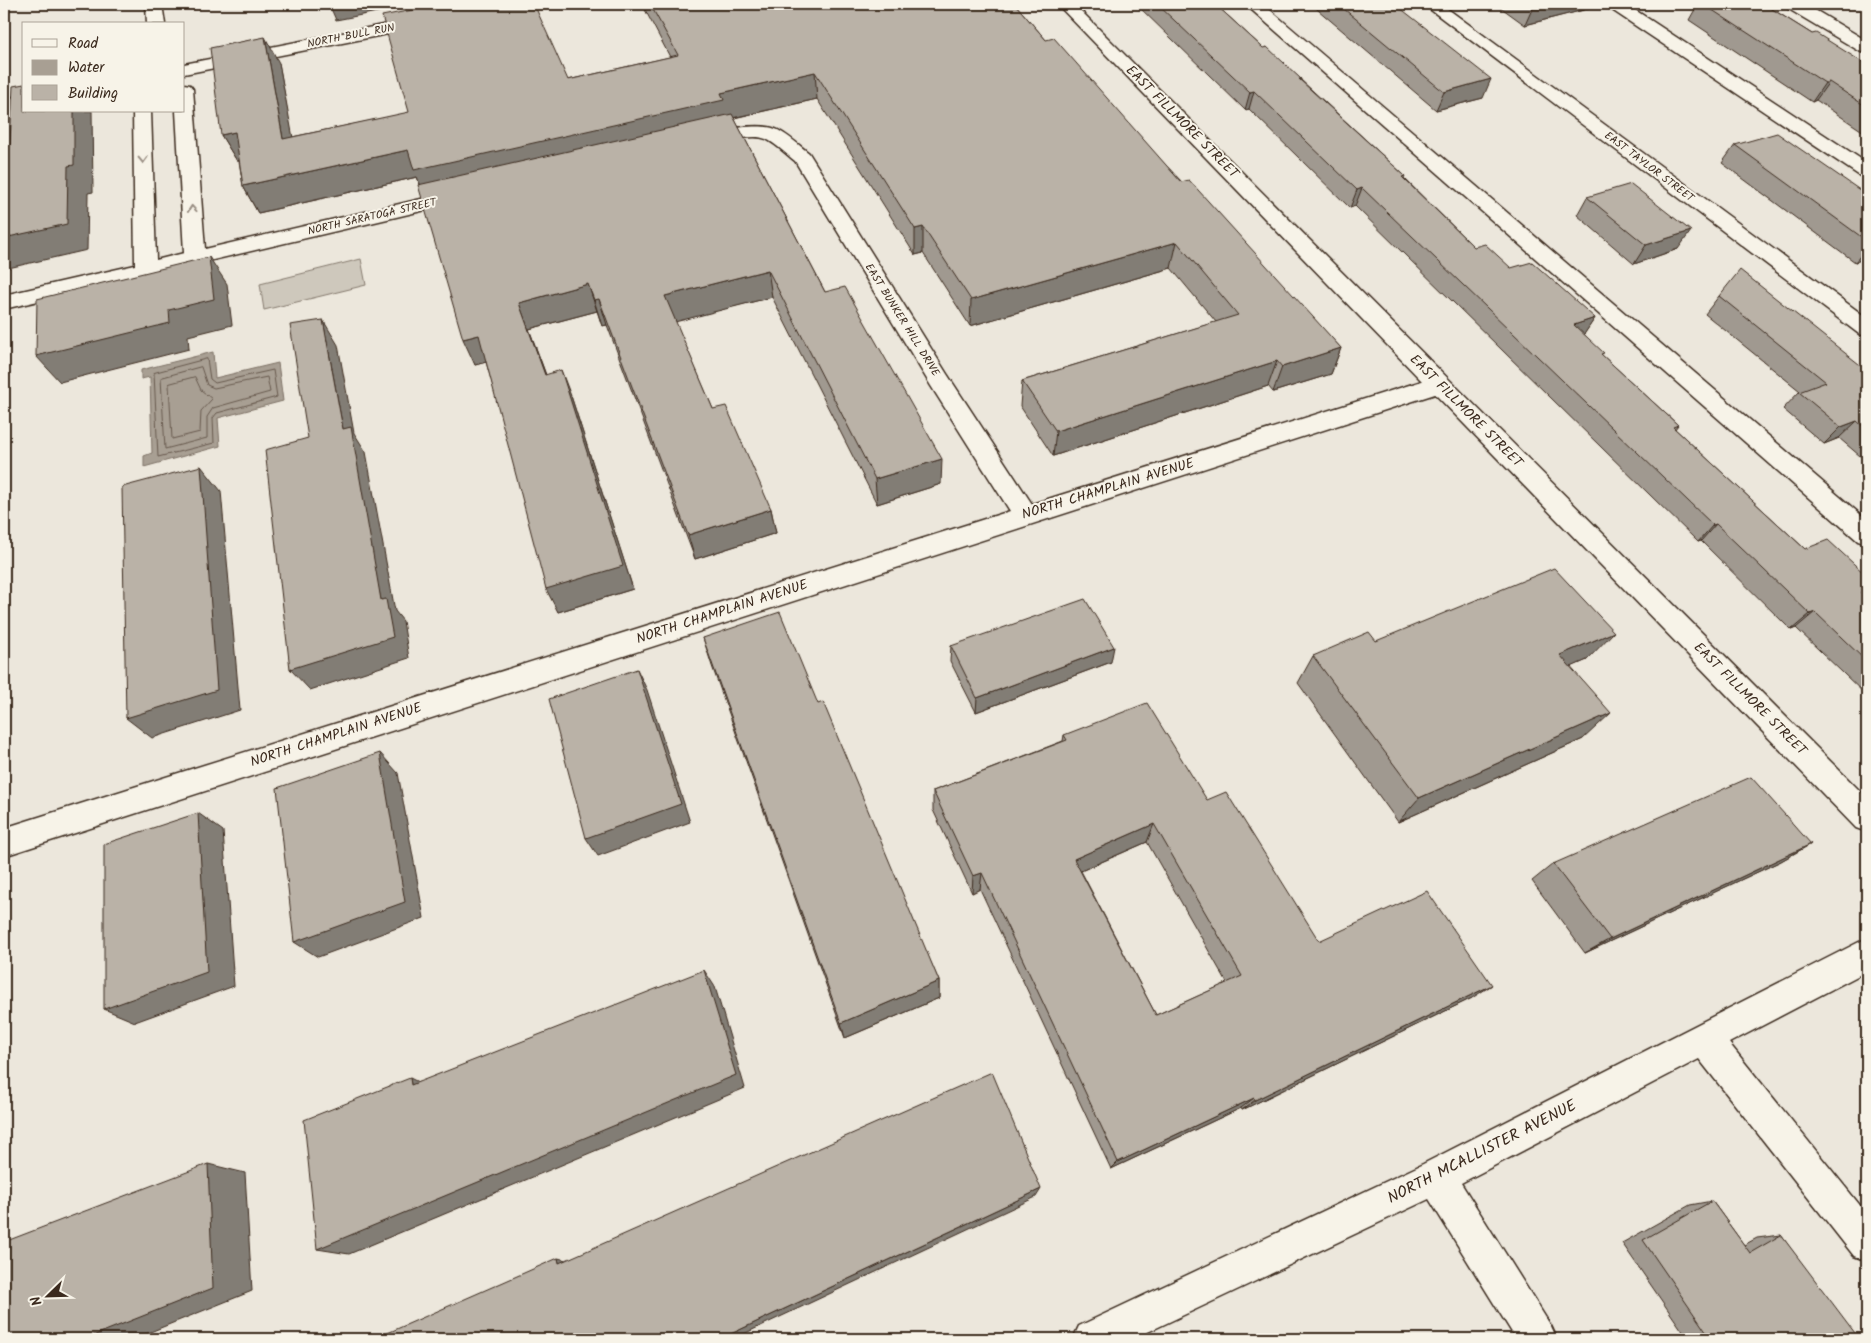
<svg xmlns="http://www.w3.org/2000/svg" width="1871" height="1343" font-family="Kalam,sans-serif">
	<rect width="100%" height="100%" fill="#ece7dc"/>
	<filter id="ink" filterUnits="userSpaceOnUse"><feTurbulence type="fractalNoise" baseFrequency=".02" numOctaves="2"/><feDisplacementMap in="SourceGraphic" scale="10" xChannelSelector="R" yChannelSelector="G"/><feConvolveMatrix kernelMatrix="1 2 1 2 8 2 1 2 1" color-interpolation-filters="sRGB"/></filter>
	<g filter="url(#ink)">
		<polygon fill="#cec8bc" stroke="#84796d" points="361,259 366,285 264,310 260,284"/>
		<polygon fill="#a89f93" stroke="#7c7064" points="213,352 215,378 278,363 283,401 218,418 220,446 144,467 144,456 152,453 150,377 141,379 141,370"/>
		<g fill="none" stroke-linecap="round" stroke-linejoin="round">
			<g stroke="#67594d" stroke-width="1">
				<polygon points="207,359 210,379 215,383 273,370 277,397 217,413 213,418 214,443 158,457 154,373"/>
				<polygon points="201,367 207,385 214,388 267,377 270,392 213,408 207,417 207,438 165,449 161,378"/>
				<polygon points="195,377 201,390 212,399 201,411 200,432 172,439 169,384"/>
			</g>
			<defs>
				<g id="minor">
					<polygon points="146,4 162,4 165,24 147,24"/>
					<path d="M1057,4H1074L1867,798V832L1856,828L1435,394L4,856V828L1010,511L931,386L795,161C786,154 776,144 766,139C748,131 716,149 697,144L694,140L697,136C715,131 761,121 778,130C789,136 799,145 809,153L947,374L1032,504L1422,381Z"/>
					<polygon points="1245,4 1263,4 1867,520 1867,544 1858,541"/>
					<polygon points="1423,4 1441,4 1867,318 1867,336 1859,334"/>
					<polygon points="1607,4 1626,4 1867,163 1867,178 1860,176 1609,8"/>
					<polygon points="1785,4 1805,4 1867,41 1867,53 1861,52 1787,8"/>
					<polygon points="423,17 429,18 432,22 429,26 184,74 184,64"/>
					<polygon points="184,84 190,85 193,89 205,249 460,190 467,192 470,196 467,200 460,202 4,309 4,295 135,265 133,111 151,111 156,260 184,253 176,111 184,111"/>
					<polygon points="24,95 24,106 4,109 4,99"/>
					<polygon points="1867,938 1867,971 1729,1043 1867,1214 1867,1261 1854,1256 1699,1059 1461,1183 1551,1326 1557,1339 1516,1339 1429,1199 1133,1339 1073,1339 1079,1326 1423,1164"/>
				</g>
			</defs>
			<use href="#minor" stroke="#3b2a1e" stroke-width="3"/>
			<use href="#minor" fill="#f7f3e8" fill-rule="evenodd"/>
		</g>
		<g fill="#a09990" stroke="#3b2a1e" fill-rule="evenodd">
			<polygon points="642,4 1015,4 1046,40 1341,348 1331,374 1273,392 1268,386 1053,456 1020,406 1022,381 1216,322 1171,268 970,326 923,253 915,255 817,99 734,118 825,292 941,484 877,504 772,297 675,321 713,409 771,509 776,533 695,559 607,325 602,326 597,311 529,329 546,375 571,396 633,589 558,612 486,362 475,365 420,185 417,177 258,213 243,186 239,161 237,161 221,135 279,63 292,137 568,80 670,57"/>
			<polygon points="1136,4 1215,4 1263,48 1301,79 1301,80 1405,176 1404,178 1474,247 1595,318 1584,334 1603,356 1678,425 1675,429 1805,549 1867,599 1867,696 1796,628 1791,630 1701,541 1698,542 1355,206 1350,208 1249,109 1245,110"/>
			<polygon points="1311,4 1395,4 1483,98 1436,110"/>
			<polygon points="1496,4 1607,4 1525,25"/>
			<polygon points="1698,4 1764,4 1812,34 1867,65 1867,134 1816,100 1812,102 1689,20"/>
			<polygon points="1735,145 1867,195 1867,258 1855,262 1722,163"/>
			<polygon points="1587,197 1678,249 1634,264 1577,215"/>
			<polygon points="1719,296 1864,368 1867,367 1867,462 1839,438 1824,444 1783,409 1800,391 1705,314"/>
			<polygon points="703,638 818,704 939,981 939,998 845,1038 712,666"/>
			<polygon points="1376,641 1587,660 1570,667 1583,739 1398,822 1298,683 1313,656"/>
			<polygon points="951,646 1111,662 976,712 950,661"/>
			<path d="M1064,735L1207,800L1319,941L1472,998L1242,1110L1241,1108L1111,1169L980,889L972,893L933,810V791L1063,741ZM1147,842L1227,983L1156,1015L1081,871Z"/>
			<polygon points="1811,844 1781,861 1585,953 1532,881 1553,864"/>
			<polygon points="1712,1201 1744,1245 1757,1238 1781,1235 1855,1339 1688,1339 1622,1243 1690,1205"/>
		</g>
		<g fill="#827d75" stroke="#3b2a1e">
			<polygon points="329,4 407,4 408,6 336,20"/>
			<polygon points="1545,4 1607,4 1525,25 1533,7"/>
			<polygon points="265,37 279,63 298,165 283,139"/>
			<polygon points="815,72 817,99 728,119 425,196 417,177 258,213 243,186 408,150 721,93"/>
			<polygon points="1491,79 1483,98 1436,110 1444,92"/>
			<polygon points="1829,82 1816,100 1812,102 1825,83"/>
			<polygon points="1254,91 1249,109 1245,110 1250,92"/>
			<polygon points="74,111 92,111 93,192 88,193 87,250 4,269 4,238 68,166"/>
			<polygon points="235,132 251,158 237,161 221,135"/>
			<polygon points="1362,188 1355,206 1350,208 1357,190"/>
			<polygon points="923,227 923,253 915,255 915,229"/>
			<polygon points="1691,231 1678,249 1634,264 1646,245"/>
			<polygon points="1177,242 1171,268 970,326 971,300"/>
			<polygon points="1867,248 1867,258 1855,262"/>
			<polygon points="209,257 227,284 232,325 188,336 189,349 60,382 36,356 169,310"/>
			<polygon points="768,270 772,297 671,323 665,296"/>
			<polygon points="588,284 597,311 529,329 555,400 545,375 519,303"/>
			<polygon points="599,299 607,325 602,326 594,300"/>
			<polygon points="1595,318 1583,336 1574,325"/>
			<polygon points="323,320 338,345 354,433 366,452 395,611 403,621 409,658 310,690 290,669 381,600 343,429"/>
			<polygon points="479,335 490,361 475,365 463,339"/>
			<polygon points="1341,348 1331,374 1273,392 1282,367"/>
			<polygon points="1277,361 1268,386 1053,456 1056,431"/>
			<polygon points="561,370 571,396 633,589 558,612 546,589"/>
			<polygon points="1857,421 1839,438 1824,444 1841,427"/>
			<polygon points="942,459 941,484 877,504 875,479"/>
			<polygon points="201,466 221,491 240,710 152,738 126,718"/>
			<polygon points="771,509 776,533 695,559 688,535"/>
			<polygon points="1716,524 1701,541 1698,542 1713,525"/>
			<polygon points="1867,590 1867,594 1858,601 1860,593"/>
			<polygon points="1815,612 1796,628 1791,630 1810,614"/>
			<polygon points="1614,632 1587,660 1535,683 1560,655"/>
			<polygon points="1114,647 1111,662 976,712 977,698"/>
			<polygon points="637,669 647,690 690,822 598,856 586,838"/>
			<polygon points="1611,713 1583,739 1398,822 1419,798"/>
			<polygon points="380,753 398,773 424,918 318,957 294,942"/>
			<polygon points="198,813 223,831 234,986 135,1022 104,1009"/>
			<polygon points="1154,824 1147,842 1069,876 1074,859"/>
			<polygon points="1811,844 1781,861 1585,953 1610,939"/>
			<polygon points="982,873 980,889 972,893 973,876"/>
			<polygon points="704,970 715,987 745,1088 349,1254 317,1249"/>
			<polygon points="939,981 939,998 845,1038 841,1023"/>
			<polygon points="1492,985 1472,998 1242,1110 1255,1100"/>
			<polygon points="410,1078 436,1091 411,1085"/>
			<polygon points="1254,1098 1241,1108 1111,1169 1118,1162"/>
			<polygon points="208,1164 245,1173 252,1291 133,1339 85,1339"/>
			<polygon points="1041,1189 1036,1197 733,1339 720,1339"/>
			<polygon points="558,1258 578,1263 559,1263"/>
		</g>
		<g fill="#bab2a7" stroke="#3b2a1e" fill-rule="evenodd">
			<polygon points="443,4 534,4 568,80 678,55 650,4 1015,4 1046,40 1054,38 1181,182 1189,180 1341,348 1282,367 1277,361 1056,431 1022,381 1238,315 1177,242 971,300 923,227 915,229 815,72 721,93 724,100 414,170 408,150 243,186 235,132 221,135 210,48 265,37 283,139 409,112 382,16"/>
			<polygon points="1157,4 1215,4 1263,48 1267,47 1301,79 1299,79 1405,176 1402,177 1474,247 1485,244 1511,268 1532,262 1595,318 1574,325 1604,353 1601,354 1678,425 1673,427 1805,549 1828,540 1867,576 1867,590 1860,593 1867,599 1867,662 1815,612 1810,614 1716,524 1713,525 1362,188 1357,190 1254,91 1250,92"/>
			<polygon points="1338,4 1395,4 1491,79 1444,92"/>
			<polygon points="1529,4 1545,4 1533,7"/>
			<polygon points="1703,4 1764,4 1812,34 1816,33 1867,65 1867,107 1829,82 1825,83"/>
			<polygon points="24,84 24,111 74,111 74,165 68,166 67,224 4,238 4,196 7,196 13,86"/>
			<polygon points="732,114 825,292 845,287 942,459 875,479 768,270 665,296 713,409 726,406 771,509 688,535 599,299 594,300 588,284 519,303 545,375 561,370 623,566 546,589 479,335 463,339 418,185"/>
			<polygon points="1777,133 1867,195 1867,241 1735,145"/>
			<polygon points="1631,184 1691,231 1646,245 1587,197"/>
			<polygon points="209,257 214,299 169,310 170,323 36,356 37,299"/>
			<polygon points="1740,270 1864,368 1867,367 1867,430 1857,421 1841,427 1799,392 1826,382 1719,296"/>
			<polygon points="323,320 343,429 351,427 381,600 386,599 393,637 290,669 265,450 308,438 290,325"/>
			<polygon points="201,466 217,690 126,718 122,487"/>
			<polygon points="1554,568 1614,632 1560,655 1611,713 1419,798 1313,656 1369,632 1376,641"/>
			<polygon points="1085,599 1114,647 977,698 951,646"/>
			<polygon points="780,612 818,704 823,702 939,981 841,1023 703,638"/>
			<polygon points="637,669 681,804 586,838 549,699"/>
			<path d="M1147,703L1207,800L1226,792L1319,941L1427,891L1492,985L1255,1100L1254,1098L1118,1162L982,873L973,876L933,791L1067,740L1064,735ZM1154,824L1242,976L1156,1015L1074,859Z"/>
			<polygon points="380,753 405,902 294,942 277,788"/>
			<polygon points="1751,777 1811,844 1610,939 1553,864"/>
			<polygon points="198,813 207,972 104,1009 104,844"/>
			<polygon points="704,970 736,1075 317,1249 304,1120 410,1078 411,1085"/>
			<polygon points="992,1072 1041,1189 720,1339 374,1339 558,1258 559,1263"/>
			<polygon points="208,1164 213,1288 85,1339 4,1339 4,1242"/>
			<polygon points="1712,1201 1750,1253 1781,1235 1858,1337 1855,1339 1711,1339 1643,1240"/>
		</g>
		<defs><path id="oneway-chevron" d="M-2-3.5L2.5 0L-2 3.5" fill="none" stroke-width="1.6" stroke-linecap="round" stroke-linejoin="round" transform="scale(1.25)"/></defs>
		<g stroke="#998e83">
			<use href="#oneway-chevron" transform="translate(143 160) rotate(88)"/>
			<use href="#oneway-chevron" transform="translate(192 209) rotate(-95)"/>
		</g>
	</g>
	<g text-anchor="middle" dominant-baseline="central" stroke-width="4" stroke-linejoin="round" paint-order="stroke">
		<g font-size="11" fill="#3b2a1e" stroke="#f7f3e8">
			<text transform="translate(351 36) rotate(-11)">NORTH BULL RUN</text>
			<text transform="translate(1649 167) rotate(37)">EAST TAYLOR STREET</text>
			<text transform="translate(372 217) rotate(-13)">NORTH SARATOGA STREET</text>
			<text transform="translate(902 320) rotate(58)">EAST BUNKER HILL DRIVE</text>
		</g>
		<g font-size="14" fill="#3b2a1e" stroke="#f7f3e8">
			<text transform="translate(1182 122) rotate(45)">EAST FILLMORE STREET</text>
			<text transform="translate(1466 411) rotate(45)">EAST FILLMORE STREET</text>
			<text transform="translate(1108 489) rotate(-17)">NORTH CHAMPLAIN AVENUE</text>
			<text transform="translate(722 612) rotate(-18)">NORTH CHAMPLAIN AVENUE</text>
			<text transform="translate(1750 699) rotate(45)">EAST FILLMORE STREET</text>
			<text transform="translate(336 735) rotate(-18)">NORTH CHAMPLAIN AVENUE</text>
		</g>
		<g font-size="16" fill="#3b2a1e" stroke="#f7f3e8">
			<text transform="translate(1482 1152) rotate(-27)">NORTH MCALLISTER AVENUE</text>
		</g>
	</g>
	<rect width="1871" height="1343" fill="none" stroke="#f7f3e8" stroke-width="20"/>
	<rect x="10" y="10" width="1851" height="1323" fill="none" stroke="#3b2a1e" stroke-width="2" filter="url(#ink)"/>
	<rect x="22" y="22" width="162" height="90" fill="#f7f3e8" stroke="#aca397"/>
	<rect x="32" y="39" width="25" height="8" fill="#f7f3e8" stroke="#aca397"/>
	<text x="68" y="48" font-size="15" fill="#3b2a1e">Road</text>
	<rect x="32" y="60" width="25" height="15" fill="#a89f93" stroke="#aca397"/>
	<text x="68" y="72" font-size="15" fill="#3b2a1e">Water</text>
	<rect x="32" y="85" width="25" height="15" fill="#bab2a7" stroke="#aca397"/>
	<text x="68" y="98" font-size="15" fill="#3b2a1e">Building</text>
	<g transform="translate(48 1296) rotate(247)" stroke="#f7f3e8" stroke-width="4" paint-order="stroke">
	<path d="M0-4L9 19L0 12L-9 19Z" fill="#3b2a1e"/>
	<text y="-8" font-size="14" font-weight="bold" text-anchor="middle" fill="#3b2a1e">N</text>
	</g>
</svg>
